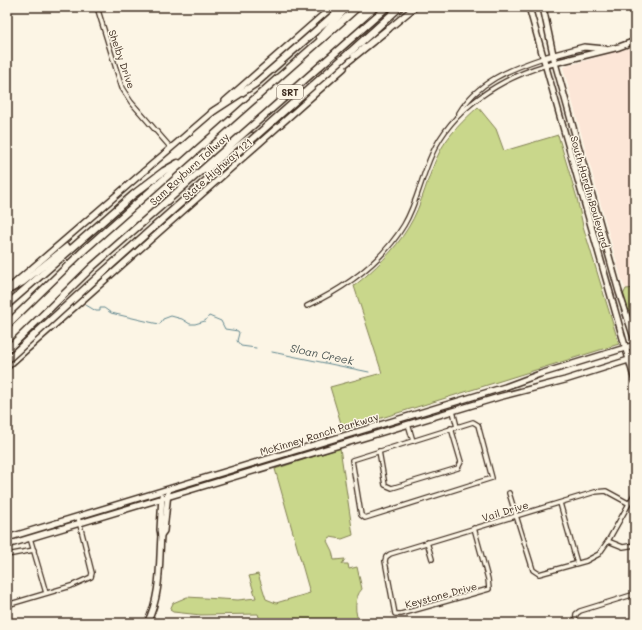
<svg xmlns="http://www.w3.org/2000/svg" width="642" height="630" font-family="Mali,sans-serif">
	<rect width="100%" height="100%" fill="#fcf5e5"/>
	<filter id="ink" filterUnits="userSpaceOnUse"><feTurbulence type="fractalNoise" baseFrequency=".025" numOctaves="2"/><feDisplacementMap in="SourceGraphic" scale="8" xChannelSelector="R" yChannelSelector="G"/><feConvolveMatrix kernelMatrix="1 2 1 2 8 2 1 2 1" color-interpolation-filters="sRGB"/></filter>
	<g filter="url(#ink)">
		<polygon fill="#fce6d7" points="635,46 635,288 626,289 622,281 563,67"/>
		<g fill="#c9d78b" stroke="#828054">
			<path d="M478,107L496,129L504,151L558,135L577,198L583,226L619,344L343,430L330,387L382,373L354,286C375,269 394,251 408,228C423,204 427,176 440,151C449,134 464,120 478,107Z"/>
			<polygon points="635,288 635,332 623,295 626,289"/>
			<path d="M340,448L353,535L342,539L330,537L327,541L332,551L334,560L345,559L342,564H348L349,569L357,567L362,589C354,597 354,614 360,623H261L258,614L201,615L173,612L170,610L173,603L187,597L238,600L256,598L249,576L258,574L266,599L276,603L310,593L275,469Z"/>
		</g>
		<g fill="none" stroke-linecap="round" stroke-linejoin="round">
			<g stroke="#61878f" stroke-width="1">
				<polyline points="86,305 96,311 100,311 100,308 104,308 111,313 154,323 160,324 163,319 171,316 182,319 190,324 195,324 205,321 209,316 221,321 225,329 238,331 239,333 237,341 241,346 256,348"/>
				<polyline points="272,352 369,372"/>
			</g>
			<defs>
				<g id="street">
					<polyline points="97,7 122,88 131,102 171,148"/>
					<path d="M459,113C477,82 510,69 543,58"/>
					<path d="M307,306C345,288 382,262 404,225C417,203 421,178 432,154C452,109 499,79 546,65"/>
					<polyline points="453,411 457,427"/>
					<polygon points="473,422 478,425 492,478 365,518 361,515 352,460"/>
					<polyline points="408,424 413,441"/>
					<polyline points="379,451 385,485 392,488 458,468 461,462 451,428"/>
					<polyline points="509,493 533,570 539,574 586,561 599,554 608,541 635,493"/>
					<polyline points="560,503 577,563"/>
					<polyline points="474,528 488,579 489,589 401,614 395,614 385,561 386,557 390,554 595,492 606,491 628,503"/>
					<polyline points="30,538 46,593"/>
					<polyline points="608,541 623,547 635,545"/>
					<polyline points="427,542 432,559"/>
					<polyline points="7,555 34,550"/>
					<polyline points="7,605 71,586 91,577 92,573 78,517"/>
					<polyline points="575,623 576,614 580,611 635,594"/>
				</g>
				<g id="secondary">
					<polyline points="529,7 635,381"/>
					<polyline points="543,7 554,59 619,292 635,341"/>
					<polyline points="386,31 415,7"/>
					<polyline points="543,58 584,47 605,49"/>
					<polyline points="546,65 619,47 635,41"/>
					<polyline points="225,101 332,7"/>
					<polyline points="9,288 215,110"/>
					<polyline points="7,367 344,68"/>
					<polyline points="161,535 164,531 168,493"/>
					<polyline points="7,538 505,387 540,374 635,345"/>
					<polyline points="7,545 499,397 565,380 635,358"/>
					<path d="M147,623C161,596 159,565 161,535L160,530L162,496"/>
				</g>
				<g id="highway">
					<polyline points="320,37 347,7"/>
					<polyline points="349,53 400,7"/>
					<polyline points="306,95 388,29"/>
					<polyline points="212,112 255,84 343,7"/>
					<polyline points="207,170 252,136"/>
					<polyline points="7,291 23,282 67,247"/>
					<polyline points="7,305 134,194 164,171 178,163"/>
					<polyline points="7,325 83,251 358,7"/>
					<polyline points="7,350 92,267 387,7"/>
				</g>
			</defs>
			<use href="#street" stroke="#3b2a1e" stroke-width="6"/>
			<use href="#secondary" stroke="#3b2a1e" stroke-width="8"/>
			<use href="#highway" stroke="#3b2a1e" stroke-width="9"/>
			<use href="#street" stroke="#fcf5e5" stroke-width="3.5"/>
			<use href="#secondary" stroke="#fcf5e5" stroke-width="5"/>
			<use href="#highway" stroke="#fcf5e5" stroke-width="6"/>
			<defs>
				<polyline id="highway-bridge" points="7,360 100,275 349,53"/>
			</defs>
			<use href="#highway-bridge" stroke="#3b2a1e" stroke-width="9" stroke-linecap="butt"/>
			<use href="#highway-bridge" stroke="#fcf5e5" stroke-width="6"/>
		</g>
	</g>
	<g text-anchor="middle" dominant-baseline="central" stroke-width="3" stroke-linejoin="round" paint-order="stroke">
		<rect fill="#fcf5e5" stroke="#75675a" stroke-width="1" x="277" y="85" width="26" height="14" rx="3"/>
		<g font-size="9" font-weight="bold" fill="#3b2a1e">
			<text x="290" y="92">SRT</text>
		</g>
		<g font-size="10" fill="#3b2a1e" stroke="#fcf5e5">
			<text transform="translate(122 59) rotate(71)">Shelby Drive</text>
			<text transform="translate(189 169) rotate(-42)">Sam Rayburn Tollway</text>
			<text transform="translate(217 169) rotate(-41)">State Highway 121</text>
			<text transform="translate(590 192) rotate(74)">South Hardin Boulevard</text>
			<text transform="translate(319 434) rotate(-17)">McKinney Ranch Parkway</text>
			<text transform="translate(505 511) rotate(-17)">Vail Drive</text>
			<text transform="translate(441 595) rotate(-15)">Keystone Drive</text>
		</g>
		<g font-size="11" font-style="italic" fill="#4e5856" stroke="#fcf5e5">
			<text transform="translate(322 354) rotate(12)">Sloan Creek</text>
		</g>
	</g>
	<rect width="642" height="630" fill="none" stroke="#fcf5e5" stroke-width="24"/>
	<rect x="12" y="12" width="618" height="606" fill="none" stroke="#3b2a1e" stroke-width="1.5" filter="url(#ink)"/>
</svg>
